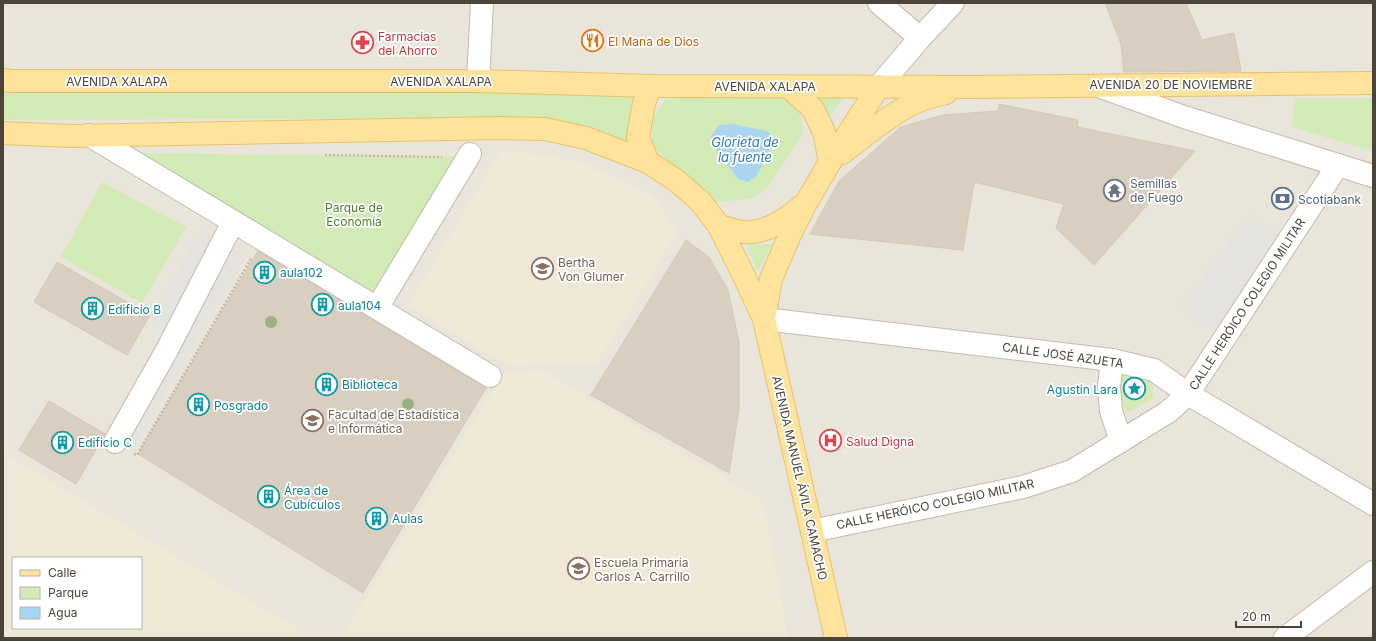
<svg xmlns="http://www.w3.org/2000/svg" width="1376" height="641" font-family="Inter,sans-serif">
	<rect width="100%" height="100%" fill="#f6f3ec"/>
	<path fill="#eae5da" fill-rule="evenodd" d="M3,3H1373V638H3ZM13,558H141V628H13Z"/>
	<g fill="#efe8d6" fill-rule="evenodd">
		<polygon points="502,150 574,160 652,195 677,233 597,363 508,366 409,305"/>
		<polygon points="540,369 763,501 788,638 341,638 503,374"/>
		<path d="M3,453L311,637V638H3ZM13,558H141V628H13Z"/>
	</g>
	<g fill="#d2eab5">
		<polygon points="529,89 639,91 631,146 517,118 3,120 3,93 74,93"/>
		<polygon points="818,91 848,91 828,119"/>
		<polygon points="784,96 801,108 803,134 766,189 751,198 714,203 654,148 650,124 665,99"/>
		<polygon points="1295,98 1373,98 1373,151 1292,127"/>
		<polygon points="142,153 457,157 374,294"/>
		<polygon points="102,182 186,227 142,303 61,257"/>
		<polygon points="773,244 757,272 747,245"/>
		<polygon points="1116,369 1151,379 1154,398 1127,413 1116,390"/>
	</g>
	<g fill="#e5e3e0">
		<polygon points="1249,215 1282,238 1213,332 1181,306"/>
		<polygon points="202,230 246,256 135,445 110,430 167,332 149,321"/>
	</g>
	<polygon fill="#a9d4f2" points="732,124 767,131 771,135 774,141 756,177 748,182 738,179 717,150 711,136 719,125"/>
	<g fill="#d8cfc1" stroke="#d3c7b4">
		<polygon points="1105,3 1186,3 1202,40 1234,33 1241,71 1124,72 1121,44"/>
		<polygon points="999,104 1078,120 1077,127 1195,151 1094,265 1056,228 1064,204 974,182 963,250 810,234 839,181 901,127 943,115 998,111"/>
		<polygon points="686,240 709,257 728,290 739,342 739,409 729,473 591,395"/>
		<polygon points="258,251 486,388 363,593 138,454"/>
		<polygon points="57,262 150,315 127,355 34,302"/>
		<polygon points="49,401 105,434 76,484 19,450"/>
	</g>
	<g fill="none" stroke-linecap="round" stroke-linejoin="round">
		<defs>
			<g id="minor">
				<polyline points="879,3 920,38"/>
				<polyline points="478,81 482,3"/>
				<polyline points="879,86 920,38 953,3"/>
				<polyline points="1098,86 1184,117 1373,176"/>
				<polyline points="89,135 490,376"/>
				<polyline points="377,308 470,154"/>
				<polyline points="764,319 1112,360 1154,370 1188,394 1373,504"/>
				<polyline points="1112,360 1109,387 1111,411 1121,441"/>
				<polyline points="115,442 167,350 233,222"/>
				<polyline points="812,531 1023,487 1072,471 1168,412 1188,394 1338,165"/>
				<polyline points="1285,638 1373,572"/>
			</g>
			<g id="major">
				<polyline points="3,80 11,81 478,81 651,86 969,87 1373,83"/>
				<polyline points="789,87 813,109 824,132 830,162"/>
				<polyline points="3,133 71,136 502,128 545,129 586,138 648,162 677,181 700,201 719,226 744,276 764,319 836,638"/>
				<path d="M842,153C863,137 884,119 908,106C919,99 933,96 946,93"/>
				<polyline points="648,162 638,137 644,103 651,86"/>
				<path d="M719,226C727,228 735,231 743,232C766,234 785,220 802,206"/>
				<polyline points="764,319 771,279 789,237 806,203 830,162 879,86"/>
			</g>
		</defs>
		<use href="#minor" stroke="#c2bbae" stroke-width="24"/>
		<use href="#major" stroke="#e6c16a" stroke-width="24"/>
		<g stroke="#c4b79f" stroke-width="2.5" stroke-dasharray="2 2" stroke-linecap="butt">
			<polyline points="325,155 442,157"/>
			<polyline points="134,454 137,455 251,259"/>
		</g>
		<use href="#minor" stroke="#fff" stroke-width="22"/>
		<use href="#major" stroke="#ffe39c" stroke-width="22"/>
	</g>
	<g fill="#97b381">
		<circle cx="271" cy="322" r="6"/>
		<circle cx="408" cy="404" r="6"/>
	</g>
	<defs>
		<symbol id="restaurant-ring" viewBox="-11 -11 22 22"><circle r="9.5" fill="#fff" stroke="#e8710a" stroke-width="1.5"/><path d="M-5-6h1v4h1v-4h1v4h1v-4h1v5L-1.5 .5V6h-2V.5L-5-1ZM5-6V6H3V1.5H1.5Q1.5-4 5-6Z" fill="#e8710a"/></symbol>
		<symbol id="pharmacy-ring" viewBox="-11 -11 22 22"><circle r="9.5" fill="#fff" stroke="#e0444e" stroke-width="1.5"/><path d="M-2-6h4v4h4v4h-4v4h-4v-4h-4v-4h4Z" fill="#e0444e"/></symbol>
		<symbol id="temple-ring" viewBox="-11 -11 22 22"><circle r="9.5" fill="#fff" stroke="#6b7280" stroke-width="1.5"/><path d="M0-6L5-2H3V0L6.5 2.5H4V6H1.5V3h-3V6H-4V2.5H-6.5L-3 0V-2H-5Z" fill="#6b7280"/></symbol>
		<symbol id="bank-ring" viewBox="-11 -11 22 22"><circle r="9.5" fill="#fff" stroke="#5c6f8a" stroke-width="1.5"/><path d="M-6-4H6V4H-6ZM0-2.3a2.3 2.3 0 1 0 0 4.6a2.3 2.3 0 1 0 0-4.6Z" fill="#5c6f8a"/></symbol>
		<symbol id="school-ring" viewBox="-11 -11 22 22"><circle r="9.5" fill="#fff" stroke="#8d6e63" stroke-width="1.5"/><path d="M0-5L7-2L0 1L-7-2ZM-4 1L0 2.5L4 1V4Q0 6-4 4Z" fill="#8d6e63"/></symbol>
		<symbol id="building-ring" viewBox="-11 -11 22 22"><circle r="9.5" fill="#fff" stroke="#0f9aa8" stroke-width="1.5"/><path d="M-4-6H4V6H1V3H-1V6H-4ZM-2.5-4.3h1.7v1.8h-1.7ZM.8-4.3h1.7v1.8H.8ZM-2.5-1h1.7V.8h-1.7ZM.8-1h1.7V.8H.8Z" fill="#0f9aa8"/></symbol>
		<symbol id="sight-ring" viewBox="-11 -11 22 22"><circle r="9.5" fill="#fff" stroke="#0f9aa8" stroke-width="1.5"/><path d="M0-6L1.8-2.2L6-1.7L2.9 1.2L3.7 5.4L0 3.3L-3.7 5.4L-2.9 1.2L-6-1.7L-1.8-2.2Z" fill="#0f9aa8"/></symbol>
		<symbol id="university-ring" viewBox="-11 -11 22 22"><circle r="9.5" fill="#fff" stroke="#8d6e63" stroke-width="1.5"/><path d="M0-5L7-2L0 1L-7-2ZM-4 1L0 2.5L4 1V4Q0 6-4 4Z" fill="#8d6e63"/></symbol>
		<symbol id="hospital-ring" viewBox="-11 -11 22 22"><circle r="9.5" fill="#fff" stroke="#e0444e" stroke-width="1.5"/><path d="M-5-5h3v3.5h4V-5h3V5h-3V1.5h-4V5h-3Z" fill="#e0444e"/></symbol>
	</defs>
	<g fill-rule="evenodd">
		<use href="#restaurant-ring" x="580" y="28" width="25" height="25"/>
		<use href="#pharmacy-ring" x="350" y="30" width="25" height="25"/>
		<use href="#temple-ring" x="1102" y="178" width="25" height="25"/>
		<use href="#bank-ring" x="1270" y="186" width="25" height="25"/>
		<use href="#school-ring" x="530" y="256" width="25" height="25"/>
		<use href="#building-ring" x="252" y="260" width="25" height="25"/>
		<use href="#building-ring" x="310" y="292" width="25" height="25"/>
		<use href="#building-ring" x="80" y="296" width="25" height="25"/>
		<use href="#building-ring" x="314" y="372" width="25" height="25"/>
		<use href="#sight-ring" x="1122" y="376" width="25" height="25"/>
		<use href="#building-ring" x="186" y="392" width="25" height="25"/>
		<use href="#university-ring" x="300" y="408" width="25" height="25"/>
		<use href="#hospital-ring" x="818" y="428" width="25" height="25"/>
		<use href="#building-ring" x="50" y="430" width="25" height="25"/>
		<use href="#building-ring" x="256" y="484" width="25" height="25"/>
		<use href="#building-ring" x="364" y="506" width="25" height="25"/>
		<use href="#school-ring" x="566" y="556" width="25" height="25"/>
	</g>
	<g text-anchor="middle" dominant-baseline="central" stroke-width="3.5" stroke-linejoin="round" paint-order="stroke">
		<g font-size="12" fill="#be3a42" stroke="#fff" text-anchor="start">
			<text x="378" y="36">Farmacias<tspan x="378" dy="14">del Ahorro</tspan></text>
			<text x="846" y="441">Salud Digna</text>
		</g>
		<g font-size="12" fill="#c56008" stroke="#fff" text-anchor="start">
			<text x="608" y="41">El Mana de Dios</text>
		</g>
		<g font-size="12" fill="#4b4439" stroke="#fff">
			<text x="117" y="81">AVENIDA XALAPA</text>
			<text x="441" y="81">AVENIDA XALAPA</text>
			<text x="1171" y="84">AVENIDA 20 DE NOVIEMBRE</text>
			<text x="765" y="86">AVENIDA XALAPA</text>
			<text transform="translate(1247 304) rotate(-57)">CALLE HERÓICO COLEGIO MILITAR</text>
			<text transform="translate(1063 355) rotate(8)">CALLE JOSÉ AZUETA</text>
			<text transform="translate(800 478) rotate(77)">AVENIDA MANUEL ÁVILA CAMACHO</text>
			<text transform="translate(935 504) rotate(-12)">CALLE HERÓICO COLEGIO MILITAR</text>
		</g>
		<g font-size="12" fill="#5b616d" stroke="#fff" text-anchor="start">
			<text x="1130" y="183">Semillas<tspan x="1130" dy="14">de Fuego</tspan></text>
		</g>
		<g font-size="12" fill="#4e5e75" stroke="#fff" text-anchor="start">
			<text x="1298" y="199">Scotiabank</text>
		</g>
		<g font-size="12" fill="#4a7f2a" stroke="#fff">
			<text x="354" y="207">Parque de<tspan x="354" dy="14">Economía</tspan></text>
		</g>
		<g font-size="12" fill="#785e54" stroke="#fff" text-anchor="start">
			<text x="558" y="262">Bertha<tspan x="558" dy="14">Von Glumer</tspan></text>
			<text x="328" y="414">Facultad de Estadística<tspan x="328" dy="14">e Informática</tspan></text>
			<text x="594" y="562">Escuela Primaria<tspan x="594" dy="14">Carlos A. Carrillo</tspan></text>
		</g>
		<g font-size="12" fill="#0d838f" stroke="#fff" text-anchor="start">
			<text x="280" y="272">aula102</text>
			<text x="338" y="305">aula104</text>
			<text x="108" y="309">Edificio B</text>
			<text x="342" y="384">Biblioteca</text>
			<text x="1118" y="389" text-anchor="end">Agustin Lara</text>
			<text x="214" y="405">Posgrado</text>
			<text x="78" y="442">Edificio C</text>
			<text x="284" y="490">Área de<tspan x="284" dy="14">Cubículos</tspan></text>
			<text x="392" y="518">Aulas</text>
		</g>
		<g font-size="13" font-style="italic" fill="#2e7ab2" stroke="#fff">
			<text x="745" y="142">Glorieta de<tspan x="745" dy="15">la fuente</tspan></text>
		</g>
	</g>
	<rect width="1376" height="641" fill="none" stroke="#4b4439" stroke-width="8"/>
	<rect x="12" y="557" width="130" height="72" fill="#ffffff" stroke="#b7b4b0"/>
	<rect x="20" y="570" width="20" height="6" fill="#ffe39c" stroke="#b7b4b0"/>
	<text x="48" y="577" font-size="12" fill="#4b4439">Calle</text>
	<rect x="20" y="587" width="20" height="12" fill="#d2eab5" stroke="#b7b4b0"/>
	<text x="48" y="597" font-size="12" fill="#4b4439">Parque</text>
	<rect x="20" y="607" width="20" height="12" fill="#a9d4f2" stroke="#b7b4b0"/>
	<text x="48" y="617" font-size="12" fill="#4b4439">Agua</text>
	<path d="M1236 621v6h65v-6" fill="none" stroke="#4b4439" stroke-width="2"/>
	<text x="1242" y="621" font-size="12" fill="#4b4439" stroke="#ffffff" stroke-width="3" paint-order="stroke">20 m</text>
</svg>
